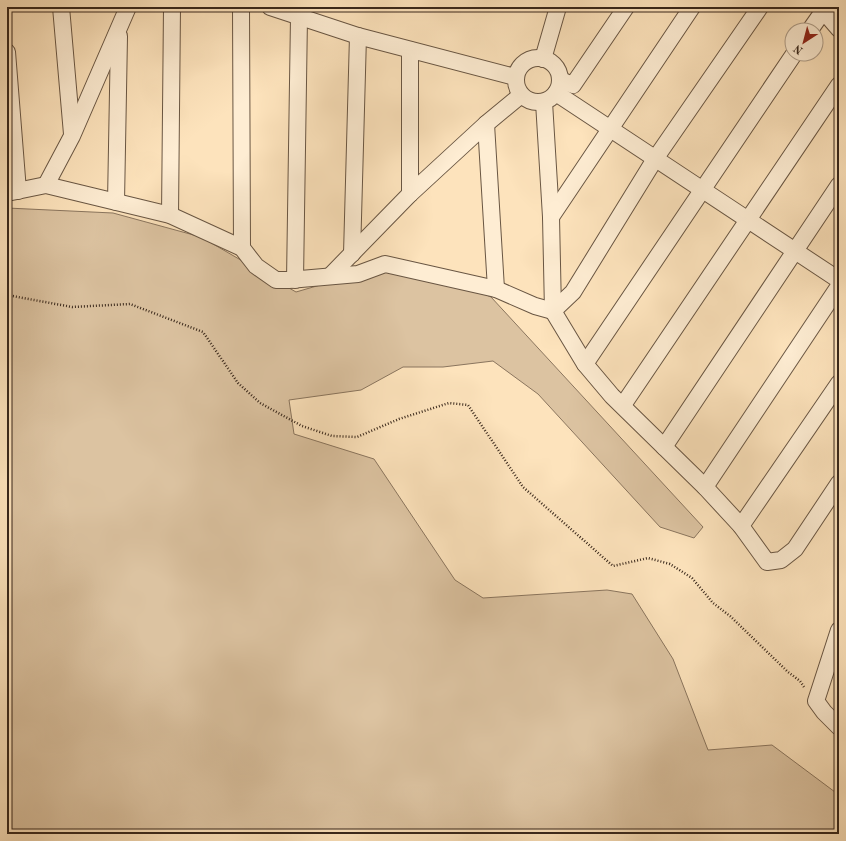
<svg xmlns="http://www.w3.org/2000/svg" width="846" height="841" font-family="'Old Standard TT',serif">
	<rect width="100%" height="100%" fill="#fde3bc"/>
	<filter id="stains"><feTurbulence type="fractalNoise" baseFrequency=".005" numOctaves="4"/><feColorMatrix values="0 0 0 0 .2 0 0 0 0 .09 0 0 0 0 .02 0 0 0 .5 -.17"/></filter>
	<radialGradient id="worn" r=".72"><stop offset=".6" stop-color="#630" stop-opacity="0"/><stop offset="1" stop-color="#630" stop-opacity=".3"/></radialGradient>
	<polygon fill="#dcc3a1" stroke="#8a755e" points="7,208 113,213 201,237 296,292 358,274 418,265 491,297 703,527 694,538 660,527 538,394 493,361 443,367 403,367 361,390 289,400 294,434 374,459 455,580 483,598 607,590 632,594 673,659 708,750 772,745 839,795 839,834 7,834"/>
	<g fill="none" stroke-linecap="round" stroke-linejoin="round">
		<defs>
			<g id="street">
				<polyline points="61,7 72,134"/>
				<polyline points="241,7 242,248"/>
				<polyline points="270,7 358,36 515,77"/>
				<polyline points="820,7 839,29"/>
				<polyline points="810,30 824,10"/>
				<polyline points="410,50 410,194"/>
				<polyline points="7,52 18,191"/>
				<circle cx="538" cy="80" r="22"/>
				<polyline points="543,59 558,7"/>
				<polyline points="560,80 573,85 626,7"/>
				<polyline points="556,93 839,280"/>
				<polyline points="544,102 551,217 553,311 585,364 612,396 705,487 741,526 767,562 781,560 795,549 839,483"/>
				<polyline points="486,124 496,289"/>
				<polyline points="46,185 72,136 128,7"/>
				<polyline points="7,193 46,185 170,215 242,248 256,266 276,280 289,280 358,274 385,264 496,289 535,306 553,311"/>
				<polyline points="116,202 119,36"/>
				<polyline points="170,215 172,7"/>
				<polyline points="551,217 692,7"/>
				<polyline points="352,254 358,36"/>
				<polyline points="330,276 410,194 486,124 521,95"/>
				<polyline points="295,280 299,17"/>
				<polyline points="553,311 573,292 655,159 760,7"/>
				<polyline points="585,364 794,54"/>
				<polyline points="623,405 839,85"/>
				<polyline points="664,447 839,185"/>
				<polyline points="705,487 839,286"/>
				<polyline points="741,526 839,383"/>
				<polyline points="839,630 816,701 824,712 839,727"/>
			</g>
		</defs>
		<use href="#street" stroke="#695643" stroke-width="18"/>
		<polyline stroke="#38271b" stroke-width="2.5" stroke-dasharray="1 2" stroke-linecap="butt" points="7,295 72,307 130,304 203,332 238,383 260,403 302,426 332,436 357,437 399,419 449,403 468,405 523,487 613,566 648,558 670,564 692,578 713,603 730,616 788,672 800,681 804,687"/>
		<use href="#street" stroke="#feedd3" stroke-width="16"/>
	</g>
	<rect width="846" height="841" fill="none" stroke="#fde3bc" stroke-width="24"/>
	<rect x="8" y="8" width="830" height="825" fill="none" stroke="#38271b" stroke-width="2"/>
	<rect x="12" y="12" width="822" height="817" fill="none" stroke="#38271b"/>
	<g transform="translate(804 42) rotate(216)"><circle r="19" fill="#feedd3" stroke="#af9e89"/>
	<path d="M0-3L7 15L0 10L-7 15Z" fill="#8f2418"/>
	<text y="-6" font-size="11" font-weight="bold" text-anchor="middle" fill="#38271b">N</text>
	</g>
	<rect width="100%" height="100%" filter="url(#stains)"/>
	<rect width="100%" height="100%" fill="url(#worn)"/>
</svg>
